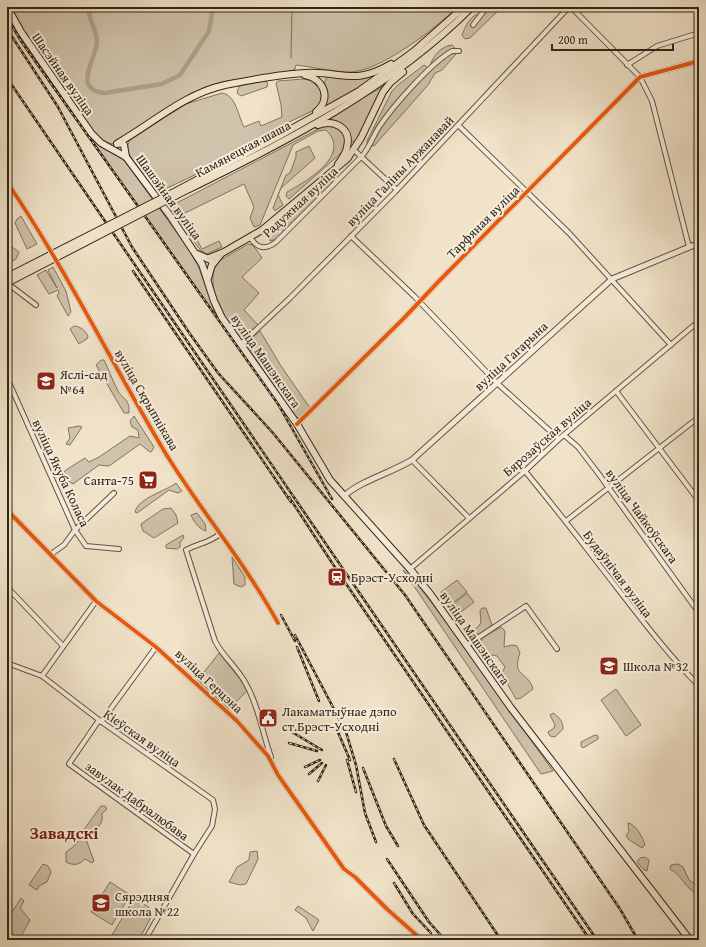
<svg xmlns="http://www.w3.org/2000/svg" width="706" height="947" font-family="'Gentium Book Plus',serif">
	<rect width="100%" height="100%" fill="#f1e3c9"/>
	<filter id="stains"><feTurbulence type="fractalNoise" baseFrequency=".005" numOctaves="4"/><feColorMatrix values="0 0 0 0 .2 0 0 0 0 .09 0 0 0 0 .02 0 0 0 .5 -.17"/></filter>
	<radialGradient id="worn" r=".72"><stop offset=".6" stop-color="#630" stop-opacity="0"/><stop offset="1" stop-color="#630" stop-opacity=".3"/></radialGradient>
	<g fill="#d0c3ab" stroke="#807460">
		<path d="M10,7H457C437,28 380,71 351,72C333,72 313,67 296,65L295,69L291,71L222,82L203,88L158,114L112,144L104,142L97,137L17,21Z"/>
		<path d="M490,7H502L470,38L465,39L462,35C465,28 467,21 474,16C480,12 485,13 490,7Z"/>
		<polygon points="7,11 94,141 124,160 188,248 199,268 216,315 30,53 14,28"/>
		<path d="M452,45L455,48L456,54L442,70L435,73L428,85L374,146L367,144V141L392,91L398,85L424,65L428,68L430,66C433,56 441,46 452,45Z"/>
		<polygon points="379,74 352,92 325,107 327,92 324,84 327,76 352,79"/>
		<path d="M303,79L314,81L321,89L322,96L319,105L312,111L281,126L239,154L161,191L153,179L156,175L151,169L143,174C136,164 120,150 132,138L186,104L222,93C236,95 238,116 244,127L259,121L261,126L282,117L281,105L276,83L278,81Z"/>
		<polygon points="265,81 268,83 267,87 241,96 237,93 239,86"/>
		<polygon points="385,85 356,142 351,141 346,127 329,118"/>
		<path d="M330,125C344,131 350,140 340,154L289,199L286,196L287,192C307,181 352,155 326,130L318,131L293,145L260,225L254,227L250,218L254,207L244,184L183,214L202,249L219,241L222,247L207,254L200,250L169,207L322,127Z"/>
		<polygon points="309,146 315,158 281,188 278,195 283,205 275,211 273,208 286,175 290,173 296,157 296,152"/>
		<polygon points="328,181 332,181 332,185 276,239 270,241 270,237 279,224"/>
		<polygon points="21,216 37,244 27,249 15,223 17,219"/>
		<path d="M248,244L253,245L262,258L242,277L259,293L244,310L259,326L244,338C224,328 202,279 219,261Z"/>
		<polygon points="9,245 19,252 16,259 7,264 7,246"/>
		<polygon points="53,267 66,291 71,312 68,316 57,296 59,293 58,290 49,294 37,275 46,270 57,288 48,270"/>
		<path d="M74,326C80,326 88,332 88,338L79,344L70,329Z"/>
		<polygon points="260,331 281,366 310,408 299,418 296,417 248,347 248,341"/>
		<path d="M101,360H104C109,370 112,379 117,389C121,399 130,397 129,413H124L96,365Z"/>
		<polygon points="134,416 154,447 152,451 150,452 140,444 109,466 99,465 73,484 67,480 64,472 66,470 85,458 89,462 99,457 130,436 139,438 138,430 132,427 130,421"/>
		<polygon points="79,426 82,427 70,445 66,444 70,438 68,428"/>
		<path d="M176,483L182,491L178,493L169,490L137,513L135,512C138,498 166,491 176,483Z"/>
		<polygon points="171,508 176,515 178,523 154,538 143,531 141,524 163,509"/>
		<path d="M197,513L205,524L206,531C199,529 194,522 191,515Z"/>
		<polygon points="183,535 184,538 180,542 180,547 177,549 166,548 166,545"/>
		<polygon points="232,557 245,577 245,585 241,587 234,584"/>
		<polygon points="403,570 412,577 446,622 553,771 541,774"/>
		<polygon points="457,580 467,592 454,602 448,601 441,592"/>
		<polygon points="467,593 474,602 461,612 454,604"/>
		<polygon points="482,608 486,608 492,625 480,634 476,634 474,631 481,623 480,611"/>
		<path d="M501,627L505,631L504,647L512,645L517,646L520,653C511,677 528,671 533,689L521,698L516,699L507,683L500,677L505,667L497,656L492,655L487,657L483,655L481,640L487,635Z"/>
		<polygon points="219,653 241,680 247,691 229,709 198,680"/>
		<polygon points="616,689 641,725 626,736 601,700"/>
		<path d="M553,713C559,717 563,721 563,729L555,737L550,736L548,732L554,728L555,725L550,715Z"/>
		<polygon points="595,735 598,736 598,739 583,748 581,746 581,742"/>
		<path d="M101,806H105L107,809L102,814C104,826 95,829 87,835V842L94,861L92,863L85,859C79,865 74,866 66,862V852L73,847L80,839V835Z"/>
		<path d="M628,823C636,824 643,838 645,845L642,848L628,839L626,835L629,832Z"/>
		<polygon points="257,851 258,859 246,884 240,885 229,882 237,867 249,860 250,852"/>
		<polygon points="645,857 649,860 647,871 644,870 637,862 640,858"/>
		<polygon points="43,864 48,866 51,872 47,882 39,886 37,890 29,885"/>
		<path d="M678,864L683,867L689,880L699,887V895C685,889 682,875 670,869L671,865Z"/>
		<polygon points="110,882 130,895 112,925 91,912"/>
		<polygon points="21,898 24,901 20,908 30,920 19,940 7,940 7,920"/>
		<polygon points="133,900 148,906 152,915 139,940 109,940"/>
		<polygon points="298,906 319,920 313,931 306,918 295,910"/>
	</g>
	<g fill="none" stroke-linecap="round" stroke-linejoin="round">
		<polyline stroke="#7c705d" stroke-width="1" points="291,58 292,7"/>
		<path stroke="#afa28c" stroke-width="4.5" d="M89,7C87,19 97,29 97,41C97,58 71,89 104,93L162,84L180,75L209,31L213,7"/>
		<defs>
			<g id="minor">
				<polyline points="571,7 640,77 652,101 689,247"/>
				<polyline points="473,25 487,7"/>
				<polyline points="627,65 657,46 699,33"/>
				<polyline points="458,125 569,233 671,345"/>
				<polyline points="354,150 397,190"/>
				<path d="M7,182C66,269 112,364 166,454C201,511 245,563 278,623"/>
				<polyline points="351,236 414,296 498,384 559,439"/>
				<path d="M250,237C257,249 266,250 276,242L362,156C370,147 373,136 379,127C393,106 431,63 452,51H459"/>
				<polyline points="7,283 36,305"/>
				<polyline points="241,344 290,298 395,192 569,7"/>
				<polyline points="7,378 75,530 86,546 119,549"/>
				<polyline points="616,391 699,501"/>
				<polyline points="297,424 404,318 440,280 640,77 699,61"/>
				<polyline points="564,435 578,447 598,473 699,613"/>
				<polyline points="412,460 469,518"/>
				<path d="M525,471C552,504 578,537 604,571C635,611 664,650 699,686"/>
				<polyline points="7,510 96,601 156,647 237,721 268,756 278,775 344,869 355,877 387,909 422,940"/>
				<polyline points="566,521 699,417"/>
				<path d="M220,534C207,544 199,543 186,550L215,641C223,657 238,668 246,684C259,707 262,732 271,757"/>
				<polyline points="51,554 64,545 75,530 114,493"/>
				<polyline points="410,569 525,471 559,439 699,321"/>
				<polyline points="7,587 63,646"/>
				<polyline points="467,645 526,606 557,649"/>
				<polyline points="7,663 42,676 99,720 213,800 215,809 212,826 194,854 145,940"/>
				<polyline points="42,676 96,601"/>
				<polyline points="99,720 69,764 194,854"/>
				<polyline points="101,722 156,647"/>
			</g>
			<path id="tertiary" d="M344,496C362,480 391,473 412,460L612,279L699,243"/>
			<g id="secondary">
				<polyline points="7,7 21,32 91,133 101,143 126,157 171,217 202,264 214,301 222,318 297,424 330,480 410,569 431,595 511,708 690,940"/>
				<polyline points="117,144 121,143 124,145 126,157"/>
				<polyline points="197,254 213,261 208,278"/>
			</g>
			<g id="primary">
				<path d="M305,75C324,79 332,99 316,112"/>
				<path d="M318,125C334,119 352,128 347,147C346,154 342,159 338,164"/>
				<path d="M118,143C153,123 184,94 225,85C251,80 279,74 306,73C342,71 353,86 391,64"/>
				<polyline points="178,190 279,136 359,91 413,52 464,7"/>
				<path d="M179,194C284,143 389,90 472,7"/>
				<polyline points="209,258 224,252 262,230 347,159 361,138 383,92 390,83 403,72"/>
				<polyline points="213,264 221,254"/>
			</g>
		</defs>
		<use href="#minor" stroke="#605443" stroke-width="6"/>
		<use href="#tertiary" stroke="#605443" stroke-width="7"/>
		<use href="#secondary" stroke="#302516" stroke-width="8"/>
		<use href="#primary" stroke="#302516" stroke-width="8"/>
		<use href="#minor" stroke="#f6eddc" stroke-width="4"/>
		<use href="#tertiary" stroke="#f6eddc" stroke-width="5"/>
		<use href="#secondary" stroke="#f6eddc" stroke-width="6"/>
		<use href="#primary" stroke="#f1e3c9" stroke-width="6"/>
		<defs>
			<g id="rail">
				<polyline points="7,18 23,44 278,404 332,499"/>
				<polyline points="7,29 58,107 132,247 190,334 218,373 273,433 405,595 620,909 638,940"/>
				<polyline points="7,78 597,940"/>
				<polyline points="133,271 291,502"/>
				<polyline points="289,497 340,575 590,940"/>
				<polyline points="281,615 295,641"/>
				<polyline points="295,635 346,732 356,765 365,813 376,842"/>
				<polyline points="297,647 319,701"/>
				<polyline points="337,730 350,760"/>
				<polyline points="292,732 322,750"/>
				<polyline points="289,743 317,751"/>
				<polyline points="394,759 424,825 501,940"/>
				<polyline points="347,760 356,792"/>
				<polyline points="305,767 320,760"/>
				<polyline points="363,768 386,826 398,846"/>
				<polyline points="309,774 322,763"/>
				<polyline points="318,781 326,765"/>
				<polyline points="387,859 429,922 445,940"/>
				<polyline points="394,883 413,914 431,933"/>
			</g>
		</defs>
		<use href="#rail" stroke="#302516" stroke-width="2.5"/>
		<use href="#rail" stroke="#f6eddc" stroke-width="1" stroke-dasharray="3" stroke-linecap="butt"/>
		<defs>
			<g id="primary-bridge">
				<polyline points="7,277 178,190"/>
				<polyline points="7,283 179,194"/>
			</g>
		</defs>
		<use href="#primary-bridge" stroke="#302516" stroke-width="8" stroke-linecap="butt"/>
		<use href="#primary-bridge" stroke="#f1e3c9" stroke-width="6"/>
		<defs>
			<g id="cycleway">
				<path d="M7,182C66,269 112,364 166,454C201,511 245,563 278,623"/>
				<polyline points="297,424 404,318 440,280 640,77 699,61"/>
				<polyline points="7,510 96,601 156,647 237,721 268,756 278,775 344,869 355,877 387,909 422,940"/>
			</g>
		</defs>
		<use href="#cycleway" stroke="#f6eddc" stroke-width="6"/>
		<use href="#cycleway" stroke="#e8590c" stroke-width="4"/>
	</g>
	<defs>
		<symbol id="school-square" viewBox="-11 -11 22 22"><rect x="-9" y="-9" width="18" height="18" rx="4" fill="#8f2418" stroke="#f6eddc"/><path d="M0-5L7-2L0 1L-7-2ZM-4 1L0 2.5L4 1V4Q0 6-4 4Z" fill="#fff"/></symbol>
		<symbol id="supermarket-square" viewBox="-11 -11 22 22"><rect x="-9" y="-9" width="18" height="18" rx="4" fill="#8f2418" stroke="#f6eddc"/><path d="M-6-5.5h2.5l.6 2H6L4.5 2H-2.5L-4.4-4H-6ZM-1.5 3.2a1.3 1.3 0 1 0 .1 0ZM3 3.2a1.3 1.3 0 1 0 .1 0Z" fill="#fff"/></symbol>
		<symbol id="station-square" viewBox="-11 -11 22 22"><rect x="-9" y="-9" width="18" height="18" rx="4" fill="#8f2418" stroke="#f6eddc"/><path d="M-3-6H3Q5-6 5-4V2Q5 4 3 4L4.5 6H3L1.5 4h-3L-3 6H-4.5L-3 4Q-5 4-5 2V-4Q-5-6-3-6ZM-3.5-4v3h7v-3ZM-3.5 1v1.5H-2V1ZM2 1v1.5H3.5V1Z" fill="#fff"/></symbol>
		<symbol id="civic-square" viewBox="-11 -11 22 22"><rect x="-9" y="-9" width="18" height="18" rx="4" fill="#8f2418" stroke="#f6eddc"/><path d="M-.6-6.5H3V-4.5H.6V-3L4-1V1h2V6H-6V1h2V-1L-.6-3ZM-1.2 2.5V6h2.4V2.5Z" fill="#fff"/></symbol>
	</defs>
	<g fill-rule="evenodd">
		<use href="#school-square" x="35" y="370" width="22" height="22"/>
		<use href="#supermarket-square" x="137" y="469" width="22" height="22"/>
		<use href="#station-square" x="326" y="566" width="22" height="22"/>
		<use href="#school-square" x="598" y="655" width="22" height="22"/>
		<use href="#civic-square" x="257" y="707" width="22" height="22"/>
		<use href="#school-square" x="90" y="892" width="22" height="22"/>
	</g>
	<g text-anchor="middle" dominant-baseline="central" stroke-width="4" stroke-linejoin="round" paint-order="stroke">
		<g font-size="13" fill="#302516" stroke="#f6eddc">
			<text transform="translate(63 74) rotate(55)">Шасэйная вуліца</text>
			<text transform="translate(243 149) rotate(-28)">Камянецкая шаша</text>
			<text transform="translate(400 171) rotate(-46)">вуліца Галіны Аржанавай</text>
			<text transform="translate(169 197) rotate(54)">Шашэйная вуліца</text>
			<text transform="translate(300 202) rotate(-43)">Радужная вуліца</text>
			<text transform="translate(483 222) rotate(-45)">Тарфяная вуліца</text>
			<text transform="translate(511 356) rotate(-43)">вуліца Гагарына</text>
			<text transform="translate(266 361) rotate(55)">вуліца Машэнскага</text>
			<text transform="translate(147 400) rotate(60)">вуліца Скрыпнікава</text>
			<text transform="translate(547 437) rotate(-41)">Бярозаўская вуліца</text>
			<text transform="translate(61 473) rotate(65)">вуліца Якуба Коласа</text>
			<text transform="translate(642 516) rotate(54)">вуліца Чайкоўскага</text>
			<text transform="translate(618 574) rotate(53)">Будаўнічая вуліца</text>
			<text transform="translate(475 638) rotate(55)">вуліца Машэнскага</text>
			<text transform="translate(209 681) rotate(43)">вуліца Герцэна</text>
			<text transform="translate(142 738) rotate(35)">Кіеўская вуліца</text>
			<text transform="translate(137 801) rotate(36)">завулак Дабралюбава</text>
		</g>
		<g font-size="13" fill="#302516" stroke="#f6eddc" text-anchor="start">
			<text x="60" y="374">Яслі-сад<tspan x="60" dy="15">№64</tspan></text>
			<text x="134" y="480" text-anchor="end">Санта-75</text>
			<text x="351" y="577">Брэст-Усходні</text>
			<text x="623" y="666">Школа №32</text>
			<text x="282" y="711">Лакаматыўнае дэпо<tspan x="282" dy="15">ст.Брэст-Усходні</tspan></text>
			<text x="115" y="896">Сярэдняя<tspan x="115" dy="15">школа №22</tspan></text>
		</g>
		<g font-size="17" font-weight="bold" fill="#7a1f14" stroke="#f6eddc">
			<text x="64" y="832">Завадскі</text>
		</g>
	</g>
	<rect width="706" height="947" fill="none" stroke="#f1e3c9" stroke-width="24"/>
	<rect x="8" y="8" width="690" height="931" fill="none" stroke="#302516" stroke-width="2"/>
	<rect x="12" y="12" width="682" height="923" fill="none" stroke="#302516"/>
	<path d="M552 44v6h121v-6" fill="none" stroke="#302516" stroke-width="2"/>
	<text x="558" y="44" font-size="12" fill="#302516" stroke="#f6eddc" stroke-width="3" paint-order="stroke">200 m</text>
	<rect width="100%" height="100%" filter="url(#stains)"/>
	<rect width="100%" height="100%" fill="url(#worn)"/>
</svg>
